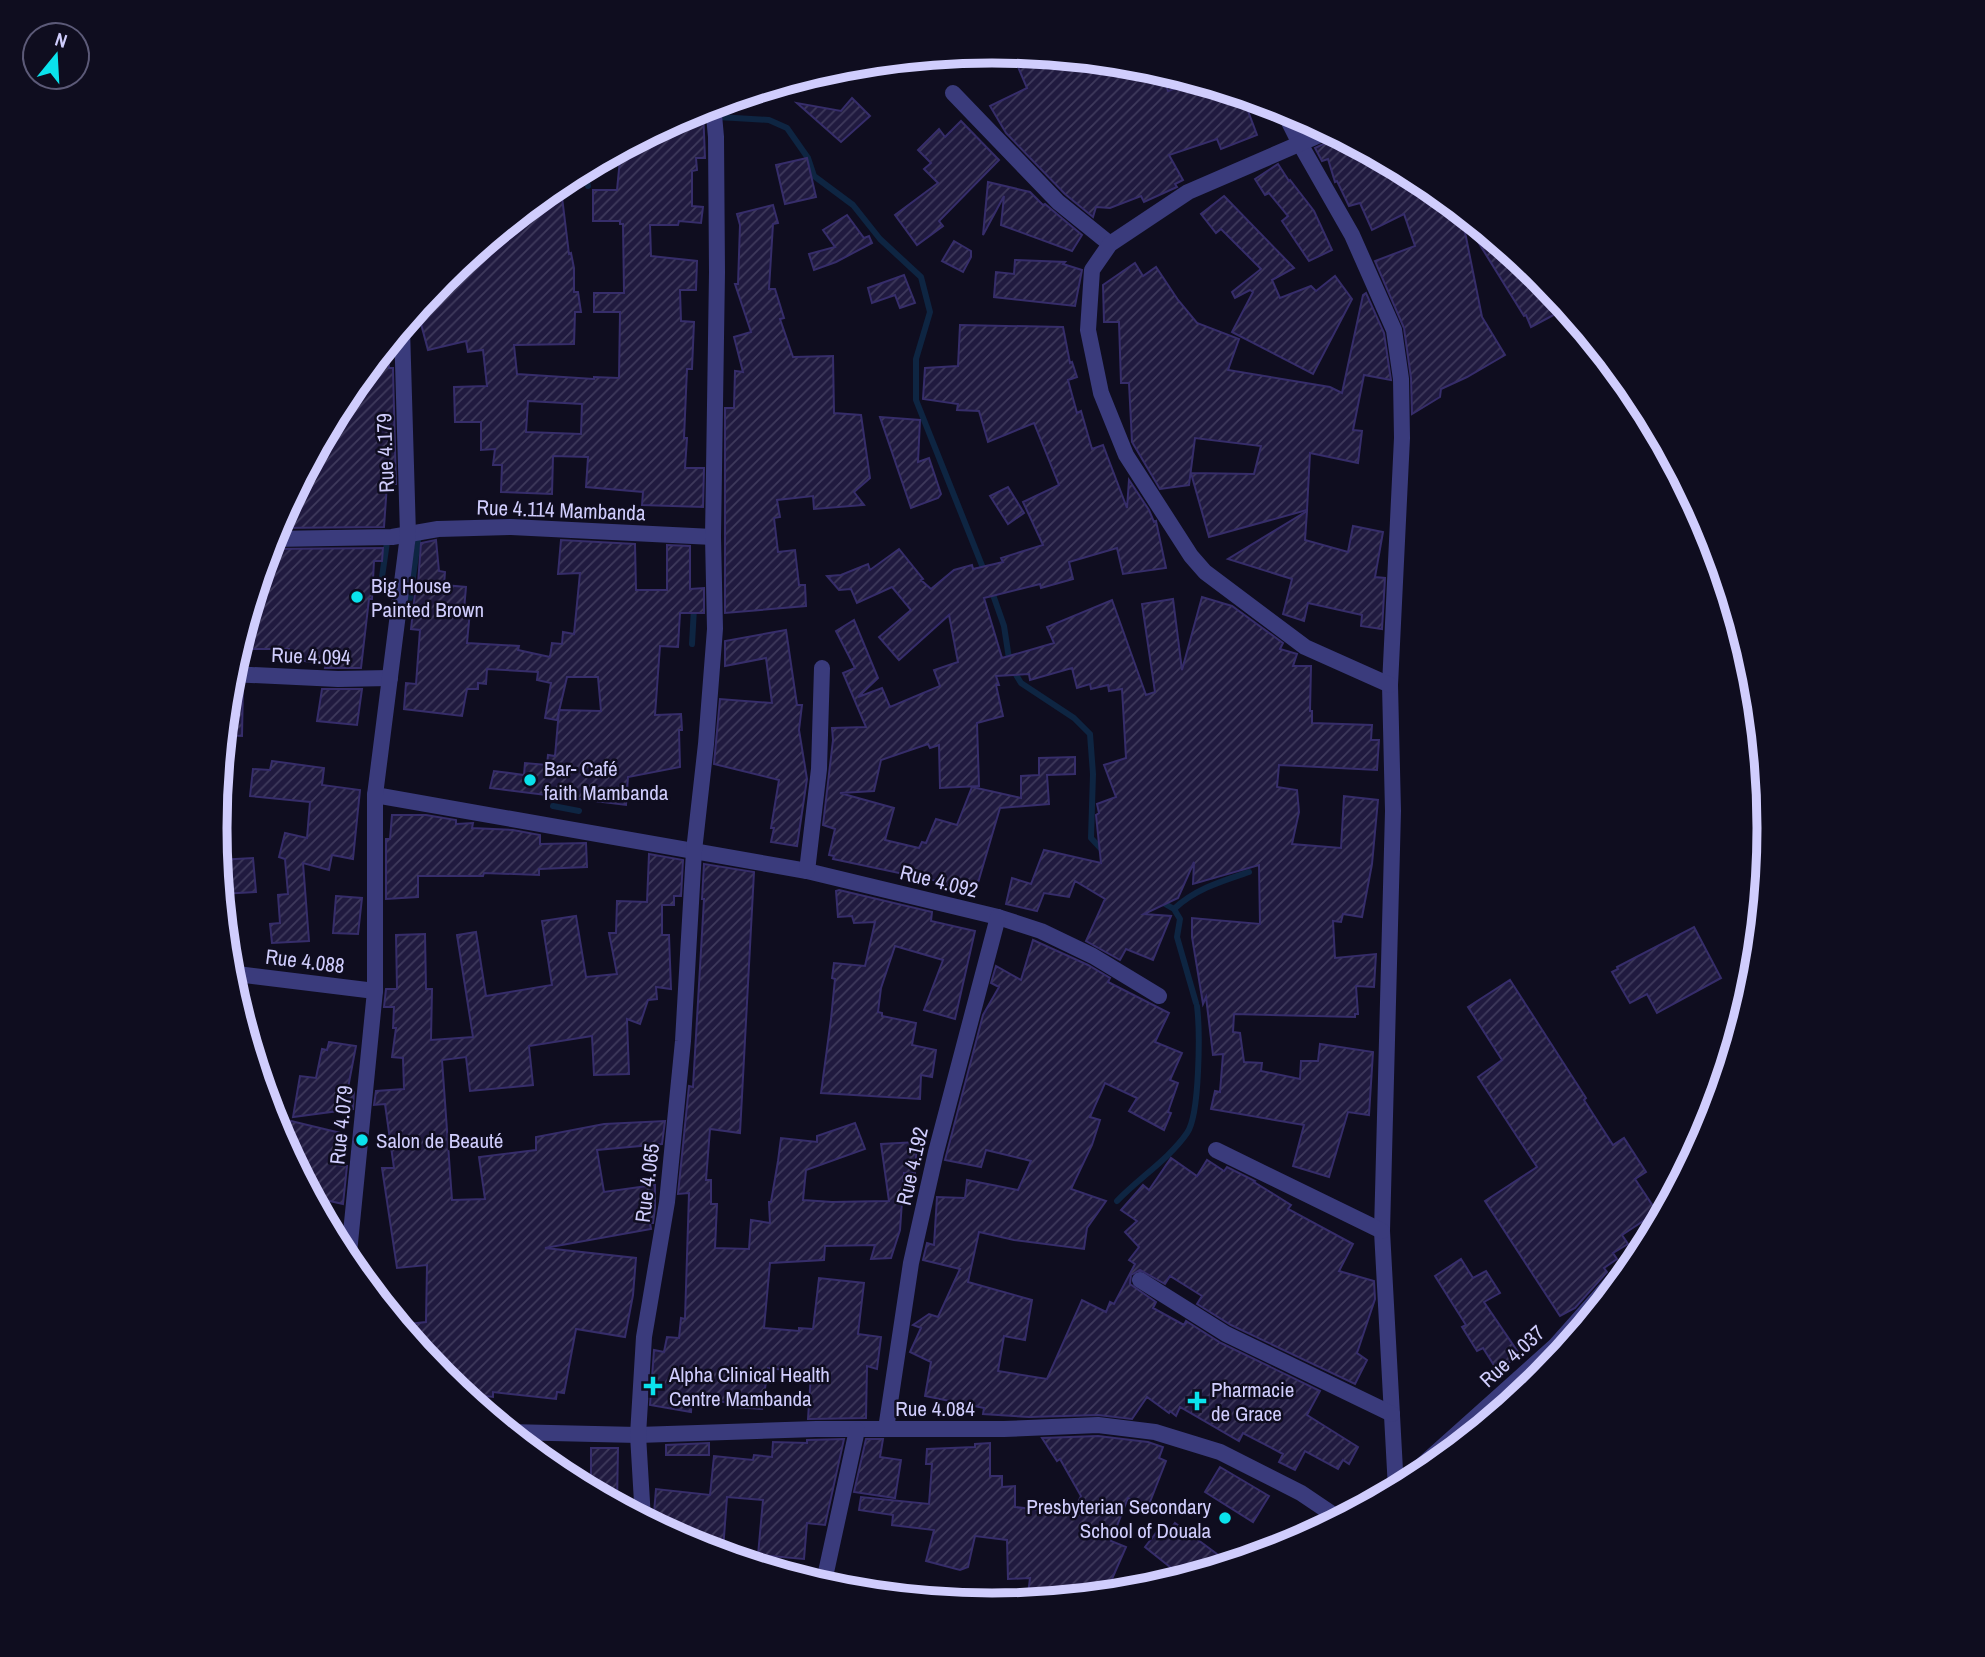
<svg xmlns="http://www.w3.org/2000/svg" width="1985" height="1657" font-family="'Archivo Narrow',sans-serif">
	<defs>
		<pattern id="building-hatch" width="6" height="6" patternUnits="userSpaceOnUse" patternTransform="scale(1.75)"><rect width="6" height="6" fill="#201a3f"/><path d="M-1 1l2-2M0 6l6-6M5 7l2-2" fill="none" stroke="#3f3a5c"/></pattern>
	</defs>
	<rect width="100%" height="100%" fill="#0f0d1f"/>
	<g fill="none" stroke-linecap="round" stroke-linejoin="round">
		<g stroke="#0e2542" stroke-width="6">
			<polyline points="718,117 769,120 787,128 808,158 814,176 853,205 880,239 921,277 930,312 916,359 916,400 985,573"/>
			<polyline points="678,119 713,118"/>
			<polyline points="584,169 588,186"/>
			<polyline points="382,577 387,542 384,542"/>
			<polyline points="991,589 1004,626 1010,665 1021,683 1074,718 1090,734 1093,774 1091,838 1104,852"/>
			<polyline points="410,598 419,534"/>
			<polyline points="692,644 694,608"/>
			<polyline points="553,806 579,811"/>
			<polyline points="1158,900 1174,909 1180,919 1177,937 1196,1003"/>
			<path d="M1174,909C1195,889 1222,881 1249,872"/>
			<path d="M1117,1201C1139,1178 1169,1159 1187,1133C1200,1115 1200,1030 1197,1006"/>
		</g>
	</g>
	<g fill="url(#building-hatch)" stroke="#362d6a" stroke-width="2" fill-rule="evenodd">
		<polygon points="1012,53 1145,66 1162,71 1168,91 1196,81 1242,95 1257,135 1221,149 1217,139 1169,155 1183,180 1175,184 1177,187 1144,202 1141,196 1110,208 1096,207 1093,217 1065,194 1006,133 990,106 1027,88"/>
		<polygon points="852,98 870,116 841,142 797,103 841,111"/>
		<path d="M703,108L705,158H696L697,170L692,171V206L703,207L701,223L679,221L678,225H650L651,256L697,261L696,290H680L681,321L694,322L692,369H687L684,438H687L685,468H704L703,507L642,505L643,492L586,487L588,457L553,456L552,494L501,492L502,465H493L495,449L481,450V422H455L454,387L487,386L483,350L468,352L466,341L428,350L417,309L443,278L547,193L548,200L562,197L569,254L571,253L574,268V292H578L581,312H575L574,344L514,345L517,374L594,379V377L619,378L620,312H594V293H624L623,224H620V221H593V190H617L621,149ZM528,401L582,404L581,434L526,432Z"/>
		<polygon points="961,121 999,160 939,221 943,226 917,245 895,215 938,183 924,169 931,163 918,150 939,129 945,137"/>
		<polygon points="1338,137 1425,182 1461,212 1482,317 1505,355 1467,377 1441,389 1440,397 1412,414 1411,378 1404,328 1375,261 1415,246 1404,214 1372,230 1360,203 1349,206 1337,181 1335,182 1328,159 1322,161 1315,148"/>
		<polygon points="807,158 816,197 785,204 776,165"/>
		<polygon points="1278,164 1289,181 1290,180 1314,211 1332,250 1309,261 1282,221 1288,216 1269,193 1265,195 1255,179"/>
		<polygon points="988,182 1030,192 1043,205 1045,204 1082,235 1072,251 1001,225 1004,196 983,235"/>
		<polygon points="1224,196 1294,268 1272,280 1280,298 1311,286 1316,291 1335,276 1352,299 1313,374 1232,332 1253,292 1250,290 1235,298 1232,292 1261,269 1221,229 1216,233 1201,214"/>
		<polygon points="773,205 778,223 773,224 769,289 775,289 784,318 780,319 793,357 833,356 834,413 861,415 870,478 854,492 864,505 814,509 813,496 777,500 780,517 774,518 778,552 795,550 799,585 805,585 806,606 725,613 725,408 734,408 735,371 743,372 734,337 751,332 735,284 738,284 740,225 737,214"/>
		<polygon points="1464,214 1543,279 1567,308 1531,327 1526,315 1524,316 1462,216"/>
		<polygon points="847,215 864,238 869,236 872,243 836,262 814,270 809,254 835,247 823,230"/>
		<polygon points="954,241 971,251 971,257 963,272 942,261"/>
		<polygon points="1015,260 1065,262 1063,264 1082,270 1075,306 994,297 996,272 1014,274"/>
		<polygon points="1135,263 1143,276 1156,267 1178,300 1197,323 1239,339 1228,370 1330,387 1342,393 1363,295 1366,293 1384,333 1391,380 1364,375 1353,430 1362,431 1358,463 1310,453 1307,510 1209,537 1191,473 1254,474 1261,446 1195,438 1189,485 1160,489 1132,442 1129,383 1121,383 1119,322 1104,322 1103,285"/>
		<polygon points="904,275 915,303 900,308 895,295 872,303 868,288"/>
		<polygon points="960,325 1063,327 1070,363 1072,362 1077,377 1068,380 1077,413 1081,411 1092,449 1103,445 1127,508 1129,480 1149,510 1154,522 1156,521 1166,568 1123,574 1117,548 1069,562 1073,579 1041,588 1040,584 984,598 1002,658 1054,643 1047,627 1112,600 1146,695 1155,692 1142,604 1173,599 1182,670 1202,597 1232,606 1283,643 1280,649 1297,654 1293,666 1311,666 1310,711 1312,711 1312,723 1372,725 1371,740 1379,740 1377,770 1279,765 1277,787 1297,790 1299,812 1292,844 1341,848 1344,796 1378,800 1372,864 1362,917 1343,914 1341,922 1333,921 1335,958 1376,954 1374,987 1356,986 1358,1014 1355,1014 1355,1017 1234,1014 1233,1032 1240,1033 1244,1062 1262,1063 1261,1071 1300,1079 1301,1061 1318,1061 1320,1044 1373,1052 1369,1115 1348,1112 1329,1177 1293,1166 1304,1125 1211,1109 1215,1091 1220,1092 1223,1054 1213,1055 1206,997 1203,1004 1192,937 1192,918 1260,924 1259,865 1193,884 1194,862 1178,898 1144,914 1171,916 1153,960 1126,949 1120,960 1086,941 1105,899 1075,881 1069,897 1044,893 1037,911 1006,904 1012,878 1031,884 1044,850 1101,863 1096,815 1099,813 1097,804 1116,797 1104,765 1126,758 1122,689 1109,691 1108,685 1091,689 1090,684 1077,688 1072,668 1030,680 1029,674 996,676 999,685 996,685 1003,716 977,723 979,786 940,788 939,745 930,748 928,744 881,760 874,791 840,793 894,808 885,840 919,848 922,842 926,843 936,819 957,825 972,787 1021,798 1021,776 1039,775 1039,758 1075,757 1075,774 1047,775 1049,804 1000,808 975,893 937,883 937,881 833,859 834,856 829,855 835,829 823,825 833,740 832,728 866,727 843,673 855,668 836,631 854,620 878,678 858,697 882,688 890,707 940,686 934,670 958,662 949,615 899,660 879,637 911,610 892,587 857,603 851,589 839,590 827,576 841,575 868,564 870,570 899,549 923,579 921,580 931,589 954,570 972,565 973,569 1003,562 1001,558 1043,545 1023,502 1059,485 1034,423 988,442 979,411 957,410 958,404 923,399 925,368 958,366"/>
		<polygon points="387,347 389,368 393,368 393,371 396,484 387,484 384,527 275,528 346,396"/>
		<polygon points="880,417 920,420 918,462 929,458 941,494 938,498 911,508"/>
		<polygon points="1008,487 1024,513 1008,524 990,496"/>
		<polygon points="1307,511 1305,540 1348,552 1353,526 1383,532 1375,577 1385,578 1382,629 1361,626 1362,615 1308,603 1304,621 1283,614 1292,579 1228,559"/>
		<polygon points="436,540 439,571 445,572 444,585 466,587 464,610 470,611 467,643 519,646 518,650 550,657 552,643 562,644 563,632 574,634 580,573 558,574 561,540 635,544 636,590 667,590 667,545 690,546 690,589 704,588 704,613 680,613 678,647 660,646 655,715 681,714 682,730 679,730 680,767 628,777 626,805 490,788 494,771 524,775 525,763 547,765 548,755 555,756 559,710 601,711 598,677 567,677 557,720 545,718 551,683 537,680 538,672 487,669 486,684 478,683 478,689 467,689 462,716 404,709 406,683 416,684 420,630 411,629 416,584 418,584 421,543"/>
		<polygon points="383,548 382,561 374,561 372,599 369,599 361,668 325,668 326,664 289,659 289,649 243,649 243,632 269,549"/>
		<polygon points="786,630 797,705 802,705 799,730 807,779 797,846 771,842 774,828 771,828 779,780 714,764 720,699 772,703 766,658 725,666 725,641"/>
		<polygon points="229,684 243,685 242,736 224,735"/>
		<polygon points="322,689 362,689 357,725 317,721"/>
		<polygon points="272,761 324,768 322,785 360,790 353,859 332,855 329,870 303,863 309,941 272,943 270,924 280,923 278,895 288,894 285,859 279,857 285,833 307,838 310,802 250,796 253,769 270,770"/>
		<polygon points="392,815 426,815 456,820 456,824 473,823 472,828 513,830 540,835 540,844 586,843 587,867 539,869 539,875 484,873 483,876 418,876 418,897 386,899 386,839 390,839"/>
		<polygon points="649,854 683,860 681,896 674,896 674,905 662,905 662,935 669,935 671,989 656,987 657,999 648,1000 640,1024 627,1019 629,1074 594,1075 592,1036 529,1046 533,1085 470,1091 466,1057 442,1060 452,1200 485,1199 479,1157 536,1150 536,1137 604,1124 665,1121 662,1144 597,1150 604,1192 655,1185 655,1208 653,1223 650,1223 651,1229 545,1248 636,1258 633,1295 625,1337 576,1329 564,1393 557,1392 556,1399 493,1392 493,1397 476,1395 475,1405 442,1378 398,1325 426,1322 427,1265 397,1268 382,1168 394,1168 385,1104 374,1105 376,1091 404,1089 403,1058 392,1057 396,1028 393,1028 394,1007 384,1007 386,989 397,989 396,935 425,934 426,989 432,989 431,1040 473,1037 457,935 476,932 486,996 552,985 542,921 576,916 586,977 617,974 609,933 616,933 617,901 647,902"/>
		<polygon points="253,858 256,892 221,894 218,860"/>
		<polygon points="704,864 754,872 740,1133 710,1129 706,1180 711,1180 711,1204 717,1204 715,1248 749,1249 751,1220 770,1223 769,1202 771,1202 778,1161 781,1138 817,1142 817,1136 855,1123 865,1149 806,1170 803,1200 832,1202 889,1201 881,1144 917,1142 915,1173 904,1173 900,1230 891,1258 871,1259 875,1245 825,1246 824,1260 770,1263 764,1328 799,1331 799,1328 813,1329 819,1278 864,1283 858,1334 881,1337 877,1369 867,1366 866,1418 808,1419 811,1373 768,1368 762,1409 735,1407 736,1404 692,1397 691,1412 650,1405 654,1350 664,1352 667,1337 679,1338 681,1318 685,1319 689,1193 678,1194 689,1086 693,1087 704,899 702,899"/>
		<polygon points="839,890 932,912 931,921 975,931 955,1019 924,1010 943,960 895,946 881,988 878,1012 882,1013 882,1016 916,1023 912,1045 936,1050 932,1077 921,1075 920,1099 821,1093 831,1019 835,979 832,978 834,963 865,966 875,922 854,923 852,916 838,917 836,891"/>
		<polygon points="336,896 362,898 358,934 333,933"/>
		<polygon points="1694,927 1721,978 1657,1013 1647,994 1630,1003 1612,972 1618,969 1617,967"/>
		<polygon points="1033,940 1088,965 1110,978 1108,982 1169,1013 1155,1042 1182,1053 1170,1080 1178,1083 1168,1112 1171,1113 1164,1130 1129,1111 1137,1098 1105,1083 1090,1117 1100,1120 1092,1145 1071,1189 1106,1201 1087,1228 1084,1249 1014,1240 979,1232 968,1282 1032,1300 1025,1340 1004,1336 998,1371 1047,1379 1082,1300 1106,1312 1110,1302 1114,1304 1135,1264 1129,1260 1139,1247 1125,1232 1137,1221 1121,1210 1143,1185 1149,1190 1171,1158 1197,1176 1207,1160 1224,1171 1227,1167 1255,1181 1254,1182 1291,1205 1288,1209 1353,1244 1339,1271 1374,1281 1375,1299 1357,1353 1367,1360 1355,1384 1231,1325 1197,1304 1202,1296 1170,1276 1165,1284 1140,1270 1131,1275 1130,1284 1156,1302 1153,1308 1184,1325 1186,1321 1221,1343 1320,1391 1307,1415 1358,1447 1349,1464 1343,1460 1338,1469 1305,1451 1295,1470 1279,1462 1283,1454 1243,1433 1239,1441 1180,1407 1176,1416 1170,1411 1169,1413 1147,1397 1132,1419 1098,1415 1029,1417 983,1414 984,1408 925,1396 931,1362 910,1352 921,1328 913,1325 929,1314 938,1317 960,1269 923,1260 927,1243 934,1245 937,1197 965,1198 967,1180 1018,1190 1031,1161 986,1150 981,1167 945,1160 983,1015 999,987 991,983 996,966 1021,980"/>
		<polygon points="1510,980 1586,1098 1584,1100 1613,1145 1624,1138 1646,1172 1635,1179 1657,1212 1622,1235 1628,1244 1613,1253 1617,1259 1604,1268 1607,1272 1575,1308 1560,1316 1485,1201 1537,1167 1478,1077 1502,1060 1468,1007"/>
		<polygon points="329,1042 356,1046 347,1093 354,1092 353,1109 293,1117 300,1076 316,1078 322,1049 327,1050"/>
		<polygon points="291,1121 345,1134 337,1165 347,1166 343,1204 312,1197 292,1160 295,1147 283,1144"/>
		<polygon points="1461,1259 1473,1278 1486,1271 1500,1293 1484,1302 1520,1355 1497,1370 1483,1348 1477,1351 1462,1327 1466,1325 1435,1276"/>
		<polygon points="1098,1436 1148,1442 1163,1447 1159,1458 1166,1461 1148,1507 1128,1498 1111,1541 1126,1547 1105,1595 1033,1602 1033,1594 1028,1594 1030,1578 1008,1579 1007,1540 975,1536 968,1567 960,1570 926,1561 934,1530 892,1525 893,1515 859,1510 861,1497 929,1504 932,1464 926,1464 927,1449 975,1447 975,1444 990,1443 990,1476 1002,1476 1002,1487 1015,1486 1015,1507 1073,1514 1081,1496 1060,1459 1057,1461 1042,1438"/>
		<polygon points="844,1439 825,1525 807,1523 804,1559 758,1555 763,1500 727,1497 723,1550 695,1547 653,1525 656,1489 710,1495 714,1456 753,1460 754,1455 772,1457 773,1442 807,1443 807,1440"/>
		<polygon points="866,1439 883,1439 880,1457 901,1460 895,1498 854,1492"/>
		<polygon points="709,1443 709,1455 666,1455 666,1445"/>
		<polygon points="591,1448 618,1448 617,1505 591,1492"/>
		<polygon points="1220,1467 1269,1496 1253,1522 1205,1492"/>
		<polygon points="1175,1523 1232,1565 1185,1579 1145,1547 1156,1533 1163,1539"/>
	</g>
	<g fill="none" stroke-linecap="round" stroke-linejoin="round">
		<g stroke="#3a3b7c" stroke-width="16">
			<polyline points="953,93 1058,202 1110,244"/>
			<polyline points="1282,108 1299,142 1352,235 1394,330 1401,379 1402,438 1390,685 1393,811 1382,1231 1396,1489"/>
			<polyline points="1329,131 1188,192 1110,244 1092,270 1088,330 1101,393 1126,455 1191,556 1205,572 1305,647 1390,685"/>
			<polyline points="272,539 392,537 438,529 511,527 713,537"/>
			<polyline points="230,674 338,679 390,678"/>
			<polyline points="375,795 807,871 998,917 1041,931 1093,956 1159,996"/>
			<polyline points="807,871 819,769 822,668"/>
			<polyline points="229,973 375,991"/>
			<polyline points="1216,1150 1382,1231"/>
			<polyline points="348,1263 375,991 375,795 408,535 402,328"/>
			<polyline points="1140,1280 1226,1334 1392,1414"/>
			<polyline points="886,1429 911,1263 936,1152 998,917"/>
			<polyline points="508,1432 638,1435 816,1429 1004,1429 1098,1425 1155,1432 1220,1452 1301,1493 1341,1520"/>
			<polyline points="1392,1492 1555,1346 1652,1237"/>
			<polyline points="643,1519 638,1435 644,1337 667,1202 683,1041 694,851 706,744 715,629 713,537 717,272 716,137 713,104"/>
			<polyline points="823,1586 857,1430"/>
		</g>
	</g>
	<g fill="#0ae2ec" stroke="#0f0d1f" stroke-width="2.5">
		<circle cx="357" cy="597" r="7"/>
		<circle cx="530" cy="780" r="7"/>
		<circle cx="362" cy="1140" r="7"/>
		<path d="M649.5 1375.5h7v7h7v7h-7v7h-7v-7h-7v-7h7z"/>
		<path d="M1193.5 1390.5h7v7h7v7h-7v7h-7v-7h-7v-7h7z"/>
		<circle cx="1225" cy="1518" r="7"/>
	</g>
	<g text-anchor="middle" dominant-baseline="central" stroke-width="5" stroke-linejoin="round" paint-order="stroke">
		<g font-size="21" fill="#d0cdfd" stroke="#0f0d1f">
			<text transform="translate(385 453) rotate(-92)">Rue 4.179</text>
			<text transform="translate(561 510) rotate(2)">Rue 4.114 Mambanda</text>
			<text transform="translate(311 656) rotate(2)">Rue 4.094</text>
			<text transform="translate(939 881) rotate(14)">Rue 4.092</text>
			<text transform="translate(305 961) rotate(7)">Rue 4.088</text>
			<text transform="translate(341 1125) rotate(-84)">Rue 4.079</text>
			<text transform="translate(912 1166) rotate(-77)">Rue 4.192</text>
			<text transform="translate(647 1183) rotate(-83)">Rue 4.065</text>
			<text transform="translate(1512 1356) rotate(-43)">Rue 4.037</text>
			<text x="935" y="1408">Rue 4.084</text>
		</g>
		<g font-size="21" fill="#d0cdfd" stroke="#0f0d1f" text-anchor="start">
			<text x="371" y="585">Big House<tspan x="371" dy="24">Painted Brown</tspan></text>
			<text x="544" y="768">Bar- Café<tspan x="544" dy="24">faith Mambanda</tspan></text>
			<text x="376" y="1140">Salon de Beauté</text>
			<text x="669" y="1374">Alpha Clinical Health<tspan x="669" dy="24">Centre Mambanda</tspan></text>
			<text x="1211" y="1389">Pharmacie<tspan x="1211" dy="24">de Grace</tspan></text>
			<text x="1211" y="1506" text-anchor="end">Presbyterian Secondary<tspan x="1211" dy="24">School of Douala</tspan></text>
		</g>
	</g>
	<path d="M0 0H1985V1657H0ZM227 828a765 765 0 1 1 1530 0a765 765 0 1 1-1530 0Z" fill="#0f0d1f" fill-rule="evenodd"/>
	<path fill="none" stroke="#d0cdfd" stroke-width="9" d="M227 828a765 765 0 1 1 1530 0a765 765 0 1 1-1530 0Z"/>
	<g transform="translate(56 56) rotate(18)"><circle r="33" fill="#0f0d1f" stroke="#5c5a78" stroke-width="2"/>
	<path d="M0-5L12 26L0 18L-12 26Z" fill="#0ae2ec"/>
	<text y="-10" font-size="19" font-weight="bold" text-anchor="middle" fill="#d0cdfd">N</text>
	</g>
</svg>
